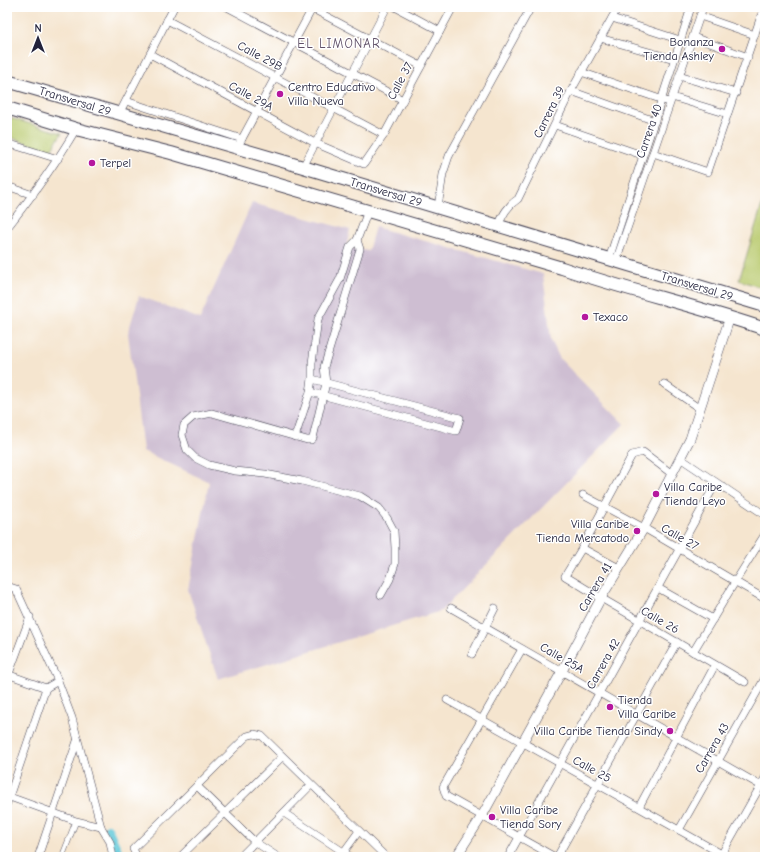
<svg xmlns="http://www.w3.org/2000/svg" width="772" height="864" font-family="'Comic Neue',sans-serif">
	<rect width="100%" height="100%" fill="#fff"/>
	<filter id="ink" filterUnits="userSpaceOnUse"><feTurbulence type="fractalNoise" baseFrequency=".025" numOctaves="2"/><feDisplacementMap in="SourceGraphic" scale="8" xChannelSelector="R" yChannelSelector="G"/><feConvolveMatrix kernelMatrix="1 2 1 2 8 2 1 2 1" color-interpolation-filters="sRGB"/></filter>
	<filter id="wash" filterUnits="userSpaceOnUse"><feTurbulence type="fractalNoise" baseFrequency=".012" numOctaves="4" result="noise"/><feDisplacementMap in="SourceGraphic" scale="16" xChannelSelector="R" yChannelSelector="G"/><feGaussianBlur stdDeviation="0.9" result="paint"/><feColorMatrix in="noise" values="0 0 0 0 0 0 0 0 0 0 0 0 0 0 0 0 0 1.4 0 .05"/><feComposite in="paint" operator="in"/></filter>
	<g filter="url(#wash)">
		<rect width="100%" height="100%" fill="#f5e5cf"/>
		<polygon fill="#cebed2" points="252,203 350,230 346,247 368,251 375,227 543,274 551,340 560,359 624,424 441,611 218,679 188,590 209,482 143,451 128,333 139,296 200,319"/>
		<g fill="#b8c96c" stroke="#6d7654">
			<polygon points="7,117 62,133 50,151 7,136"/>
			<polygon points="765,195 765,289 739,280"/>
		</g>
		<g fill="none" stroke-linecap="round" stroke-linejoin="round">
			<polyline stroke="#5dc7d8" stroke-width="8" points="108,828 121,857"/>
		</g>
	</g>
	<g filter="url(#ink)">
		<g fill="none" stroke-linecap="round" stroke-linejoin="round">
			<defs>
				<polyline id="pedestrian" points="62,857 76,821"/>
				<g id="minor">
					<polyline points="227,7 403,100"/>
					<polyline points="309,7 421,66"/>
					<polyline points="395,7 440,31"/>
					<polyline points="700,16 755,35"/>
					<polyline points="612,18 680,40"/>
					<polyline points="167,20 384,135"/>
					<polyline points="693,37 748,57"/>
					<polyline points="600,38 674,59"/>
					<polyline points="150,54 315,143 364,164 384,135 453,7"/>
					<polyline points="581,72 666,101"/>
					<polyline points="679,76 736,93"/>
					<polyline points="571,91 655,121"/>
					<polyline points="672,97 728,114"/>
					<polyline points="126,101 242,139"/>
					<polyline points="119,114 174,7"/>
					<polyline points="555,125 642,155"/>
					<polyline points="7,143 58,159"/>
					<polyline points="237,148 313,7"/>
					<polyline points="653,153 708,172 764,7"/>
					<polyline points="303,167 387,7"/>
					<polyline points="7,186 33,195"/>
					<polyline points="438,207 443,174 449,156 531,7"/>
					<path d="M498,226C503,215 507,206 518,199L571,91L618,7"/>
					<path d="M7,228C33,195 55,165 76,129"/>
					<polyline points="357,240 360,249 324,367 326,383 313,438 311,440 307,440 212,413 193,417 184,425 182,435 187,450 195,458 209,465 235,471 265,474 302,481 360,496 379,508 387,518 394,531 395,548 395,564 390,579 381,595"/>
					<path d="M609,259C636,175 665,92 691,7"/>
					<polyline points="616,261 703,7"/>
					<polyline points="664,384 700,409"/>
					<polyline points="310,392 456,431 460,418 312,379"/>
					<polyline points="295,437 310,392 312,379 312,363 318,319 340,279 350,247 357,240 368,211"/>
					<polyline points="680,458 765,515"/>
					<polyline points="672,474 643,452 632,455 582,548 565,576 601,598 745,682"/>
					<polyline points="583,495 644,528 765,599"/>
					<polyline points="582,548 619,568"/>
					<polyline points="7,586 16,589 58,681 72,718 101,827 110,842 113,857"/>
					<polyline points="658,588 713,619"/>
					<polyline points="451,608 765,788"/>
					<polyline points="522,649 443,787 446,796 555,857"/>
					<polyline points="693,652 735,582 765,534"/>
					<polyline points="472,654 495,608"/>
					<polyline points="7,674 46,688"/>
					<polyline points="7,679 30,617"/>
					<polyline points="447,700 727,857"/>
					<polyline points="197,786 255,842 278,857"/>
					<polyline points="7,796 76,821 101,827"/>
					<polyline points="7,803 46,688 58,681"/>
					<polyline points="639,807 715,665"/>
					<polyline points="284,813 351,857"/>
					<polyline points="679,830 765,678"/>
					<polyline points="38,857 77,741"/>
					<polyline points="137,857 133,849 247,736 254,734 262,736 386,857"/>
					<polyline points="180,857 282,757"/>
					<polyline points="240,857 311,785"/>
					<polyline points="340,857 359,831"/>
					<polyline points="508,857 716,483"/>
					<polyline points="557,857 677,642"/>
					<polyline points="720,857 765,778"/>
				</g>
				<polyline id="tertiary" points="456,857 482,816 562,671 601,598 644,528 690,439 730,317"/>
				<g id="trunk">
					<polyline points="7,81 303,167 765,306"/>
					<path d="M7,108L76,129L171,153L562,268C629,291 698,306 765,329"/>
				</g>
			</defs>
			<use href="#pedestrian" stroke="#423f51" stroke-width="6"/>
			<use href="#minor" stroke="#423f51" stroke-width="8"/>
			<use href="#tertiary" stroke="#423f51" stroke-width="10"/>
			<use href="#trunk" stroke="#423f51" stroke-width="14"/>
			<use href="#pedestrian" stroke="#fff" stroke-width="5"/>
			<use href="#minor" stroke="#fff" stroke-width="7"/>
			<use href="#tertiary" stroke="#fff" stroke-width="9"/>
			<use href="#trunk" stroke="#fff" stroke-width="12"/>
		</g>
	</g>
	<g fill="#b5179e" stroke="#fff" stroke-width="1.5">
		<circle cx="722" cy="49" r="4"/>
		<circle cx="280" cy="94" r="4"/>
		<circle cx="92" cy="163" r="4"/>
		<circle cx="585" cy="317" r="4"/>
		<circle cx="656" cy="494" r="4"/>
		<circle cx="637" cy="531" r="4"/>
		<circle cx="610" cy="707" r="4"/>
		<circle cx="670" cy="731" r="4"/>
		<circle cx="492" cy="817" r="4"/>
	</g>
	<g text-anchor="middle" dominant-baseline="central" stroke-width="3" stroke-linejoin="round" paint-order="stroke">
		<g font-size="12" fill="#22223b" stroke="#fff" text-anchor="start">
			<text x="714" y="42" text-anchor="end">Bonanza<tspan x="714" dy="14">Tienda Ashley</tspan></text>
			<text x="288" y="87">Centro Educativo<tspan x="288" dy="14">Villa Nueva</tspan></text>
			<text x="100" y="163">Terpel</text>
			<text x="593" y="317">Texaco</text>
			<text x="664" y="487">Villa Caribe<tspan x="664" dy="14">Tienda Leyo</tspan></text>
			<text x="629" y="524" text-anchor="end">Villa Caribe<tspan x="629" dy="14">Tienda Mercatodo</tspan></text>
			<text x="618" y="700">Tienda<tspan x="618" dy="14">Villa Caribe</tspan></text>
			<text x="662" y="731" text-anchor="end">Villa Caribe Tienda Sindy</text>
			<text x="500" y="810">Villa Caribe<tspan x="500" dy="14">Tienda Sory</tspan></text>
		</g>
		<g font-size="12" fill="#22223b" stroke="#fff">
			<text transform="translate(260 56) rotate(28)">Calle 29B</text>
			<text transform="translate(400 81) rotate(-62)">Calle 37</text>
			<text transform="translate(251 96) rotate(28)">Calle 29A</text>
			<text transform="translate(75 101) rotate(17)">Transversal 29</text>
			<text transform="translate(549 112) rotate(-64)">Carrera 39</text>
			<text transform="translate(649 131) rotate(-71)">Carrera 40</text>
			<text transform="translate(386 192) rotate(17)">Transversal 29</text>
			<text transform="translate(697 286) rotate(17)">Transversal 29</text>
			<text transform="translate(680 537) rotate(30)">Calle 27</text>
			<text transform="translate(595 587) rotate(-60)">Carrera 41</text>
			<text transform="translate(660 620) rotate(30)">Calle 26</text>
			<text transform="translate(562 658) rotate(30)">Calle 25A</text>
			<text transform="translate(603 664) rotate(-61)">Carrera 42</text>
			<text transform="translate(712 748) rotate(-60)">Carrera 43</text>
			<text transform="translate(592 769) rotate(29)">Calle 25</text>
		</g>
		<g font-size="13" letter-spacing="1" fill="#605068" stroke="#fff">
			<text x="339" y="43">EL LIMONAR</text>
		</g>
	</g>
	<rect width="772" height="864" fill="none" stroke="#fff" stroke-width="24"/>
	<g transform="translate(38 38)" stroke="#ffffff" stroke-width="3" paint-order="stroke">
	<path d="M0-3L7 15L0 10L-7 15Z" fill="#22223b"/>
	<text y="-6" font-size="11" font-weight="bold" text-anchor="middle" fill="#22223b">N</text>
	</g>
</svg>
